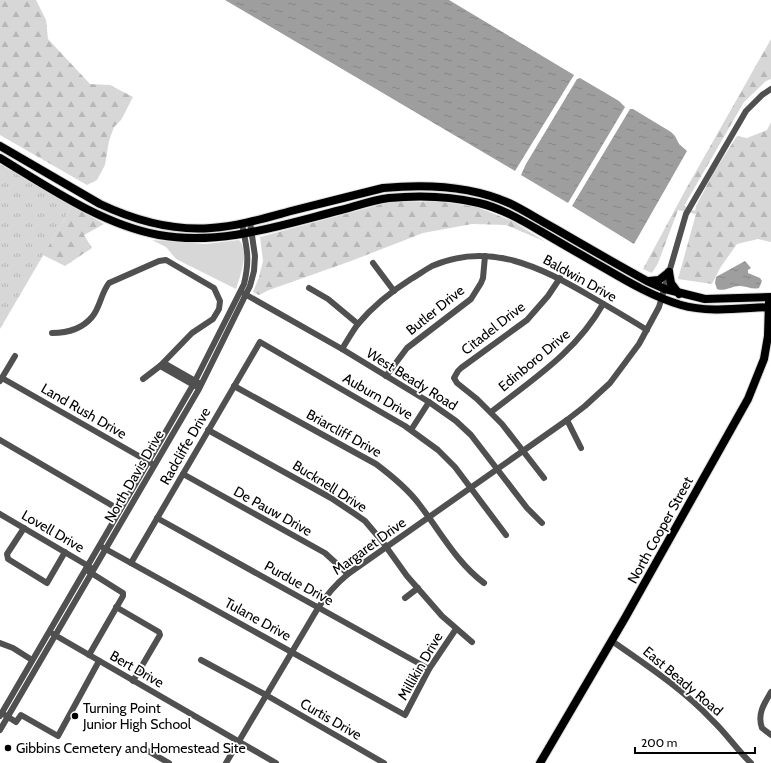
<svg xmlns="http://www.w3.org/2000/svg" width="771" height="763" font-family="Cabin,sans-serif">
	<defs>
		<pattern id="forest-firs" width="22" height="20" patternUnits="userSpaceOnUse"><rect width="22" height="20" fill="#d7d7d7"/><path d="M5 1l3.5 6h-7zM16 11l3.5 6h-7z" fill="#b7b7b7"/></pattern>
		<pattern id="park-tufts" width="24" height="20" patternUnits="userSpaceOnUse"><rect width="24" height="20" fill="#d7d7d7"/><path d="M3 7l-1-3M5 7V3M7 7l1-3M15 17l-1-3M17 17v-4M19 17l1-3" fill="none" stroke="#b7b7b7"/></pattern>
		<pattern id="water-ripples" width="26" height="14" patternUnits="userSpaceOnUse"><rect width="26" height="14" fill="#9e9e9e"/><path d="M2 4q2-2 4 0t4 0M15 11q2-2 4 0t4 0" fill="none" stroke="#868686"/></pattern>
	</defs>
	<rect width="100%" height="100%" fill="#fff"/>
	<path fill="#d7d7d7" d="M152,240L206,244L239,240C250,252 240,276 236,289L176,259L166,247Z"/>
	<g fill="url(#forest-firs)">
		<polygon points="0,0 36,0 46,20 48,39 90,84 110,85 133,97 121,120 114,127 109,141 105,165 97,180 87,185 0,135"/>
		<polygon points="771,39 771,79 766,81 744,102 684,206 695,211 696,206 714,172 737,136 747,138 767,130 771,122 771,242 758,239 737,244 720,268 712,284 678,279 696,214 678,210 658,263 652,273 643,269 686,189"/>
		<polygon points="390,202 444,202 477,207 512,221 546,242 506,225 472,224 423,233 351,261 269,290 259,295 253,292 259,277 263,261 260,237"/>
		<polygon points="72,206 104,224 84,235 92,248 65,266 43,255"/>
	</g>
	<polygon fill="url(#park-tufts)" points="0,164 72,206 0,329"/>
	<g fill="url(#water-ripples)">
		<polygon points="225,0 449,0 574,75 515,171"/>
		<polygon points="580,78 619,101 625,107 568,203 521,175 526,164 577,79"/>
		<polygon points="630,109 633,109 671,132 675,136 679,144 687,151 634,244 572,206"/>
		<path d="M745,261L751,268L748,270V273L760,278L762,281L759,288C752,290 747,286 740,286C731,286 725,292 717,289L715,283L716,277Z"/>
	</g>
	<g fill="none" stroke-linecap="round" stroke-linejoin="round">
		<defs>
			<g id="major">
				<path d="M0,146L100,204C134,220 173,231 211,228C239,226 265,218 291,211C322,203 352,196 383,188C424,184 469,185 509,203C524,210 539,220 554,228C585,246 616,264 647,281L665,289L705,299L771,297"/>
				<path d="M0,158C48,187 103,225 159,235C221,246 281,225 341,210C356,206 373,200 389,198C420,195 449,196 479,203C501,208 523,221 542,232C564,245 585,257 606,269C630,283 654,297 681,305C709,313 742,308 771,307"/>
				<polyline points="669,272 671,283 679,294"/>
				<polyline points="649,281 659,280 669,272"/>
				<polyline points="540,763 625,618 748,399 764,359 768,336 769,302"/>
			</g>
		</defs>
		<use href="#major" stroke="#dbdbdb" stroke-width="10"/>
		<g stroke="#505050" stroke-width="6">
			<polyline points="373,263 394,291"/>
			<polyline points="309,288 328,299 358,324"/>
			<polyline points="243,293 342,349 429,402 456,421 471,435 527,508 542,523"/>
			<path d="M52,333C67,333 82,329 92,317C100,308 101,293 109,283L159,261L166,260L214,288L220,301L219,309L213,319L192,333L160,366L143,379"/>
			<path d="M342,349C347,341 352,332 358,324C373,306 392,291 411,279C418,275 425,270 432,266C490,241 540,267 590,296C609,307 628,318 647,330"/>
			<polyline points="164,363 199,383"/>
			<polyline points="160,366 197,387"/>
			<polyline points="386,376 407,348 471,299 481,283 483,278 485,256"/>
			<polyline points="2,378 151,463"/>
			<polyline points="0,381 15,356"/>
			<path d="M234,386L376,464C392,476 407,488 419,504C440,531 456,562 484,583"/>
			<path d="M491,412C533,379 576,352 603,304"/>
			<polyline points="567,420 581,448"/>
			<polyline points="208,430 331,498 355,514 365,521 382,541 407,576 442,616 472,642"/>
			<polyline points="411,430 429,402"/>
			<polyline points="0,440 120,510"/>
			<polyline points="183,474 325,553 348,574"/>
			<polyline points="544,478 502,424 477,399 457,383 454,378 458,371 461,368 527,320 548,296 560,278"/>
			<polyline points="0,514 90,567"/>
			<polyline points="157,518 429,669"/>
			<polyline points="24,528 7,554 8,559 47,583 65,552"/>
			<polyline points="102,547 405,715 429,669 456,629"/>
			<polyline points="131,563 260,342 405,426 438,450 455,467 506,535"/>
			<polyline points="88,571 123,593 123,596 89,655"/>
			<polyline points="405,598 418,588"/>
			<polyline points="116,607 159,632 160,635 133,681"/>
			<polyline points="53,634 276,763"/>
			<path d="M612,641C646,665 683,689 712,720C726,733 737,750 751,763"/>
			<polyline points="0,643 13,648 32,660"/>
			<polyline points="201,660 266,695 384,763"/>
			<path d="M771,692C764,704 757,714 762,728L771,735"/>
			<polyline points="5,715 16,722 21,715 58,736 99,661"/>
			<path d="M0,716L193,385L244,284C250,259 247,248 242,224"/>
			<polyline points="0,730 199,389 250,286 254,271 255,256 250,222"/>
			<polyline points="148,751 169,763"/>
			<path d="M226,763L318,608C327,594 336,584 348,574L567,420L585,406L610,383L639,344L659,307L686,214L746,111L762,95L771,89"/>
		</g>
		<use href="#major" stroke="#000" stroke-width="8"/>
	</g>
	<g fill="#000" stroke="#fff" stroke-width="1.5">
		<circle cx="75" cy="716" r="4"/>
		<circle cx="8" cy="748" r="4"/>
	</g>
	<g text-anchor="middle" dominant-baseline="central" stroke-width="3.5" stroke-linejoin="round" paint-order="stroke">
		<g font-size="14" fill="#000" stroke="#fff">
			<text transform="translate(580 278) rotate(29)">Baldwin Drive</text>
			<text transform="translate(435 310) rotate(-39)">Butler Drive</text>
			<text transform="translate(493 328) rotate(-38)">Citadel Drive</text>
			<text transform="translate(534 360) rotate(-40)">Edinboro Drive</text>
			<text transform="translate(412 379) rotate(32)">West Beady Road</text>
			<text transform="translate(378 396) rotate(30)">Auburn Drive</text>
			<text transform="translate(84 411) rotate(30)">Land Rush Drive</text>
			<text transform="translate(344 433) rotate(29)">Briarcliff Drive</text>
			<text transform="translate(185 446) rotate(-60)">Radcliffe Drive</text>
			<text transform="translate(134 476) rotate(-60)">North Davis Drive</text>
			<text transform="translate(330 486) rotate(32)">Bucknell Drive</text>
			<text transform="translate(273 511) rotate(29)">De Pauw Drive</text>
			<text transform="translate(660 530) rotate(-61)">North Cooper Street</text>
			<text transform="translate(53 531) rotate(30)">Lovell Drive</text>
			<text transform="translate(369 546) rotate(-36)">Margaret Drive</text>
			<text transform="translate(299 583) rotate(29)">Purdue Drive</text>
			<text transform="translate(258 619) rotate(29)">Tulane Drive</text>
			<text transform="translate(420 666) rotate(-60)">Millikin Drive</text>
			<text transform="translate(137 669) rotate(30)">Bert Drive</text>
			<text transform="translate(683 681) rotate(40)">East Beady Road</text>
			<text transform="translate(331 719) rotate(30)">Curtis Drive</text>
		</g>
		<g font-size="14" fill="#000" stroke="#fff" text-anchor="start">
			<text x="83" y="708">Turning Point<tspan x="83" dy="16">Junior High School</tspan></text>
			<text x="16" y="748">Gibbins Cemetery and Homestead Site</text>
		</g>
	</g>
	<path d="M635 747v6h120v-6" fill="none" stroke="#000000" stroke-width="2"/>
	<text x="641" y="747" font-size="12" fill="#000000" stroke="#ffffff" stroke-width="3" paint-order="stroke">200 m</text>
</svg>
